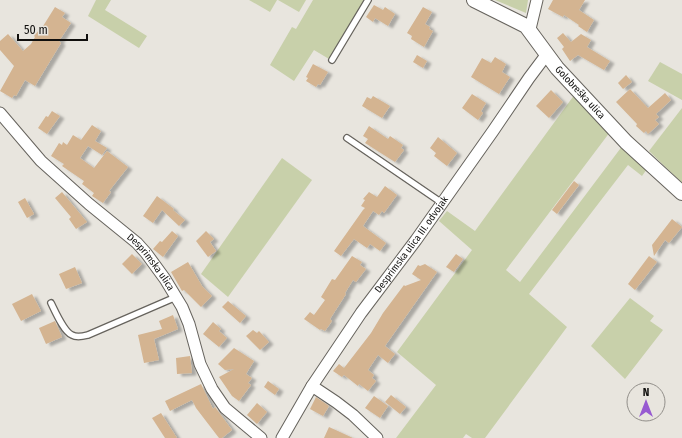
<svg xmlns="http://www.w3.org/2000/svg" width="682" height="438" font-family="'Fira Sans Condensed',sans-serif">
	<defs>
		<filter id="shadow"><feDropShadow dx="4.5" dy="2.5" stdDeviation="1" flood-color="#0004"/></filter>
	</defs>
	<rect width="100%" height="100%" fill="#e8e5de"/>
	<g fill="#c8d0aa">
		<polygon points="96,0 111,0 105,10 147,36 139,48 88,16"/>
		<polygon points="249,0 277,0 270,12"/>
		<polygon points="278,0 306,0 299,12"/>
		<polygon points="313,0 365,0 329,59 314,50 294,81 270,65 292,27 296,29"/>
		<polygon points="495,0 528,0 526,13"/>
		<polygon points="660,62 682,74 682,100 648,81"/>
		<polygon points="575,94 610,132 506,270 520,282 623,145 647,169 642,176 628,165 529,294 567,327 485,438 472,438 466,434 463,438 396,438 436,385 397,352 472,250 439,221 447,211 475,231"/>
		<polygon points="682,108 682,183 649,151"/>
		<polygon points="282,158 312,180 228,297 201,274"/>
		<polygon points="630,298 654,316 650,321 663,330 625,379 591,346"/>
	</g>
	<g fill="#d4b491" filter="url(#shadow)">
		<polygon points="553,0 585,0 579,10 594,20 587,32 578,26 579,25 564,15 563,17 548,9"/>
		<polygon points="374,5 383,10 385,7 395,14 388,26 375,18 373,22 366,17"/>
		<polygon points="55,7 65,13 62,17 71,23 59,41 61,43 35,86 25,80 16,96 14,95 12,98 0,91 14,66 0,50 0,41 8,34 23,51 31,44 35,37 34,36 39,30 40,31"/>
		<polygon points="423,7 432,12 425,24 430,27 429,29 433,31 424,47 411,39 412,36 407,33"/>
		<polygon points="563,33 571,42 581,34 591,40 587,47 610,61 604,70 578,55 570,61 562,49 564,47 557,38"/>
		<polygon points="417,55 427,61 423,68 413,62"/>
		<polygon points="495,57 506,64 502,72 510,77 499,94 471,77 482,58 491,63"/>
		<polygon points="313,64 328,72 320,85 318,84 316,87 306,81 308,78 306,77"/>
		<polygon points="626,75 632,82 623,89 618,83"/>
		<polygon points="630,89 648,108 665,93 671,100 656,114 659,117 655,120 659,124 648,134 646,131 644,133 636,126 637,124 616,102"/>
		<polygon points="551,90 563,102 549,118 536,106"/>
		<polygon points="472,94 486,103 481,111 483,113 478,120 462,108"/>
		<polygon points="373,96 390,106 382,118 362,106 367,97 371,99"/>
		<polygon points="52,111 60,116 47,134 38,128 46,116 48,117"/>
		<polygon points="92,125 101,131 95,141 107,148 102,155 88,146 80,158 94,168 107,151 128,167 109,191 111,192 103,203 92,196 94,193 82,184 84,181 62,166 64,164 51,156 59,143 62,145 63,142 67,145 73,135 81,140"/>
		<polygon points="369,126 388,139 390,136 403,145 401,148 404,150 395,162 365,143 368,139 363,136"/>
		<polygon points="438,137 457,153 447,166 434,156 436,153 430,148"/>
		<polygon points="574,181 579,185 557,214 552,210"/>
		<polygon points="385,186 397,195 384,213 382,211 379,215 373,211 363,226 386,243 380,251 370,244 367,248 354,239 341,256 334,251 363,210 365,208 361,206 365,200 363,199 369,192 377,197"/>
		<polygon points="62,192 87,222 76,229 69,219 71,217 55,198"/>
		<polygon points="157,196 174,209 173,210 185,220 179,226 162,210 153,223 143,216"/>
		<polygon points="25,198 34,214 27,218 18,202"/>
		<polygon points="672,219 682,227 669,243 665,240 654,256 652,245"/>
		<polygon points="172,231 178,236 163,257 153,249 160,241 162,242"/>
		<polygon points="206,231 214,239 210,242 216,251 208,257 196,241"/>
		<polygon points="132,254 142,264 132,274 122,264"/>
		<polygon points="456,254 463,259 454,272 446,267"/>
		<polygon points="352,256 362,262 360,265 366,269 356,282 353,280 345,293 346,294 330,319 332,321 325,331 321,329 320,330 304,319 310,312 314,315 325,300 321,297 332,279 335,280"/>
		<polygon points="649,256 657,262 635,290 628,284"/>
		<polygon points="188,262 202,286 212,296 201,307 184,290 182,291 171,272"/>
		<polygon points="425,264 437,272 385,346 395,354 388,363 378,355 368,370 374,375 372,378 376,381 368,391 359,384 358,386 344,375 342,377 333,371 339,364 344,368 371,333 383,313 404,285 405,286 421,280 412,274 418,265 420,266"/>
		<polygon points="75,267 82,283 66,289 59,274"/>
		<polygon points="32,294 41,311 21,321 12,304"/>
		<polygon points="228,301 246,316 240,323 222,307"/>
		<polygon points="173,315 178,329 154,339 159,360 144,363 138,335 162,329 159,321"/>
		<polygon points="55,321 62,337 46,344 39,328"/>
		<polygon points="213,322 221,329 219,331 227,338 219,347 203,334"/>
		<polygon points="253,330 257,333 259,331 269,342 260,350 246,336"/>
		<polygon points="234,348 254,361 246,374 252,378 248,383 251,385 239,401 232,396 219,377 234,369 225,370 218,364"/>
		<polygon points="190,356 192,373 177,374 176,358"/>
		<polygon points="268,381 279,389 275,395 264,387"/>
		<polygon points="201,384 213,409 215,407 232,430 222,438 219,438 196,408 192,400 170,411 165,401"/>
		<polygon points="391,395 406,407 400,414 385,402"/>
		<polygon points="374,396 388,406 380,418 365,408"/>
		<polygon points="316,397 329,406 323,416 310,409"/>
		<polygon points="257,403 267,412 257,424 247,415"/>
		<polygon points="161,413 177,438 165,438 152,418"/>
		<polygon points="329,427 353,438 324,438"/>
	</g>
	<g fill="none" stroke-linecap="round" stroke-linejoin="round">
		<defs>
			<g id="service">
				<polyline points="332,60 368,0"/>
				<polyline points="347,138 442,203"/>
				<path d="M51,303C55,311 64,332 72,335C77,338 84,336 88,335L176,297"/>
			</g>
			<g id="minor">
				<polyline points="530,29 537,0"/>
				<path id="s1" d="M0,113L41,161L89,204L137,243L146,253L165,279L182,307L189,324L200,364L212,389L225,408L261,438"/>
				<polyline points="312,386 336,402 353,415 377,438"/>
				<path id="s2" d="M282,438L312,386L361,313L416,240L493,131L529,78L547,54"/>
			</g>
			<g id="tertiary">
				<path id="s3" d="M474,0L526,26L557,68L571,83L626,142L682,193"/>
			</g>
		</defs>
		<use href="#service" stroke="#66635d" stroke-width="8"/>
		<use href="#minor" stroke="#66635d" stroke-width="13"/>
		<use href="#tertiary" stroke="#66635d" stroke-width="16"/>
		<use href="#service" stroke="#fff" stroke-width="5.5"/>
		<use href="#minor" stroke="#fff" stroke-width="11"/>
		<use href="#tertiary" stroke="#fff" stroke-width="14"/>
	</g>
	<g text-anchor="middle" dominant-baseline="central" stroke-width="3" stroke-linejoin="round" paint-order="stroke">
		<g font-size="10" fill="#100f0d" stroke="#e8e5de">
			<text stroke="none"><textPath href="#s3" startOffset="144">Golobreška ulica</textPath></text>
			<text stroke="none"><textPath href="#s2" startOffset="233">Desprimska ulica III. odvojak</textPath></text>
			<text stroke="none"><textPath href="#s1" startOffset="213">Desprimska ulica</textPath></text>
		</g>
	</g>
	<g transform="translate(646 402)"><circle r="19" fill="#e8e5de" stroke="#928f8a"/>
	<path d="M0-3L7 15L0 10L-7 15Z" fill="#975ad1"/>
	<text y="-6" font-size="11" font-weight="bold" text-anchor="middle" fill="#100f0d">N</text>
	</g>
	<path d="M18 34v6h69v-6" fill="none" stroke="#100f0d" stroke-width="2"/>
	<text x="24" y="34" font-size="12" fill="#100f0d" stroke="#e8e5de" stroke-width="3" paint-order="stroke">50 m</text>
</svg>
